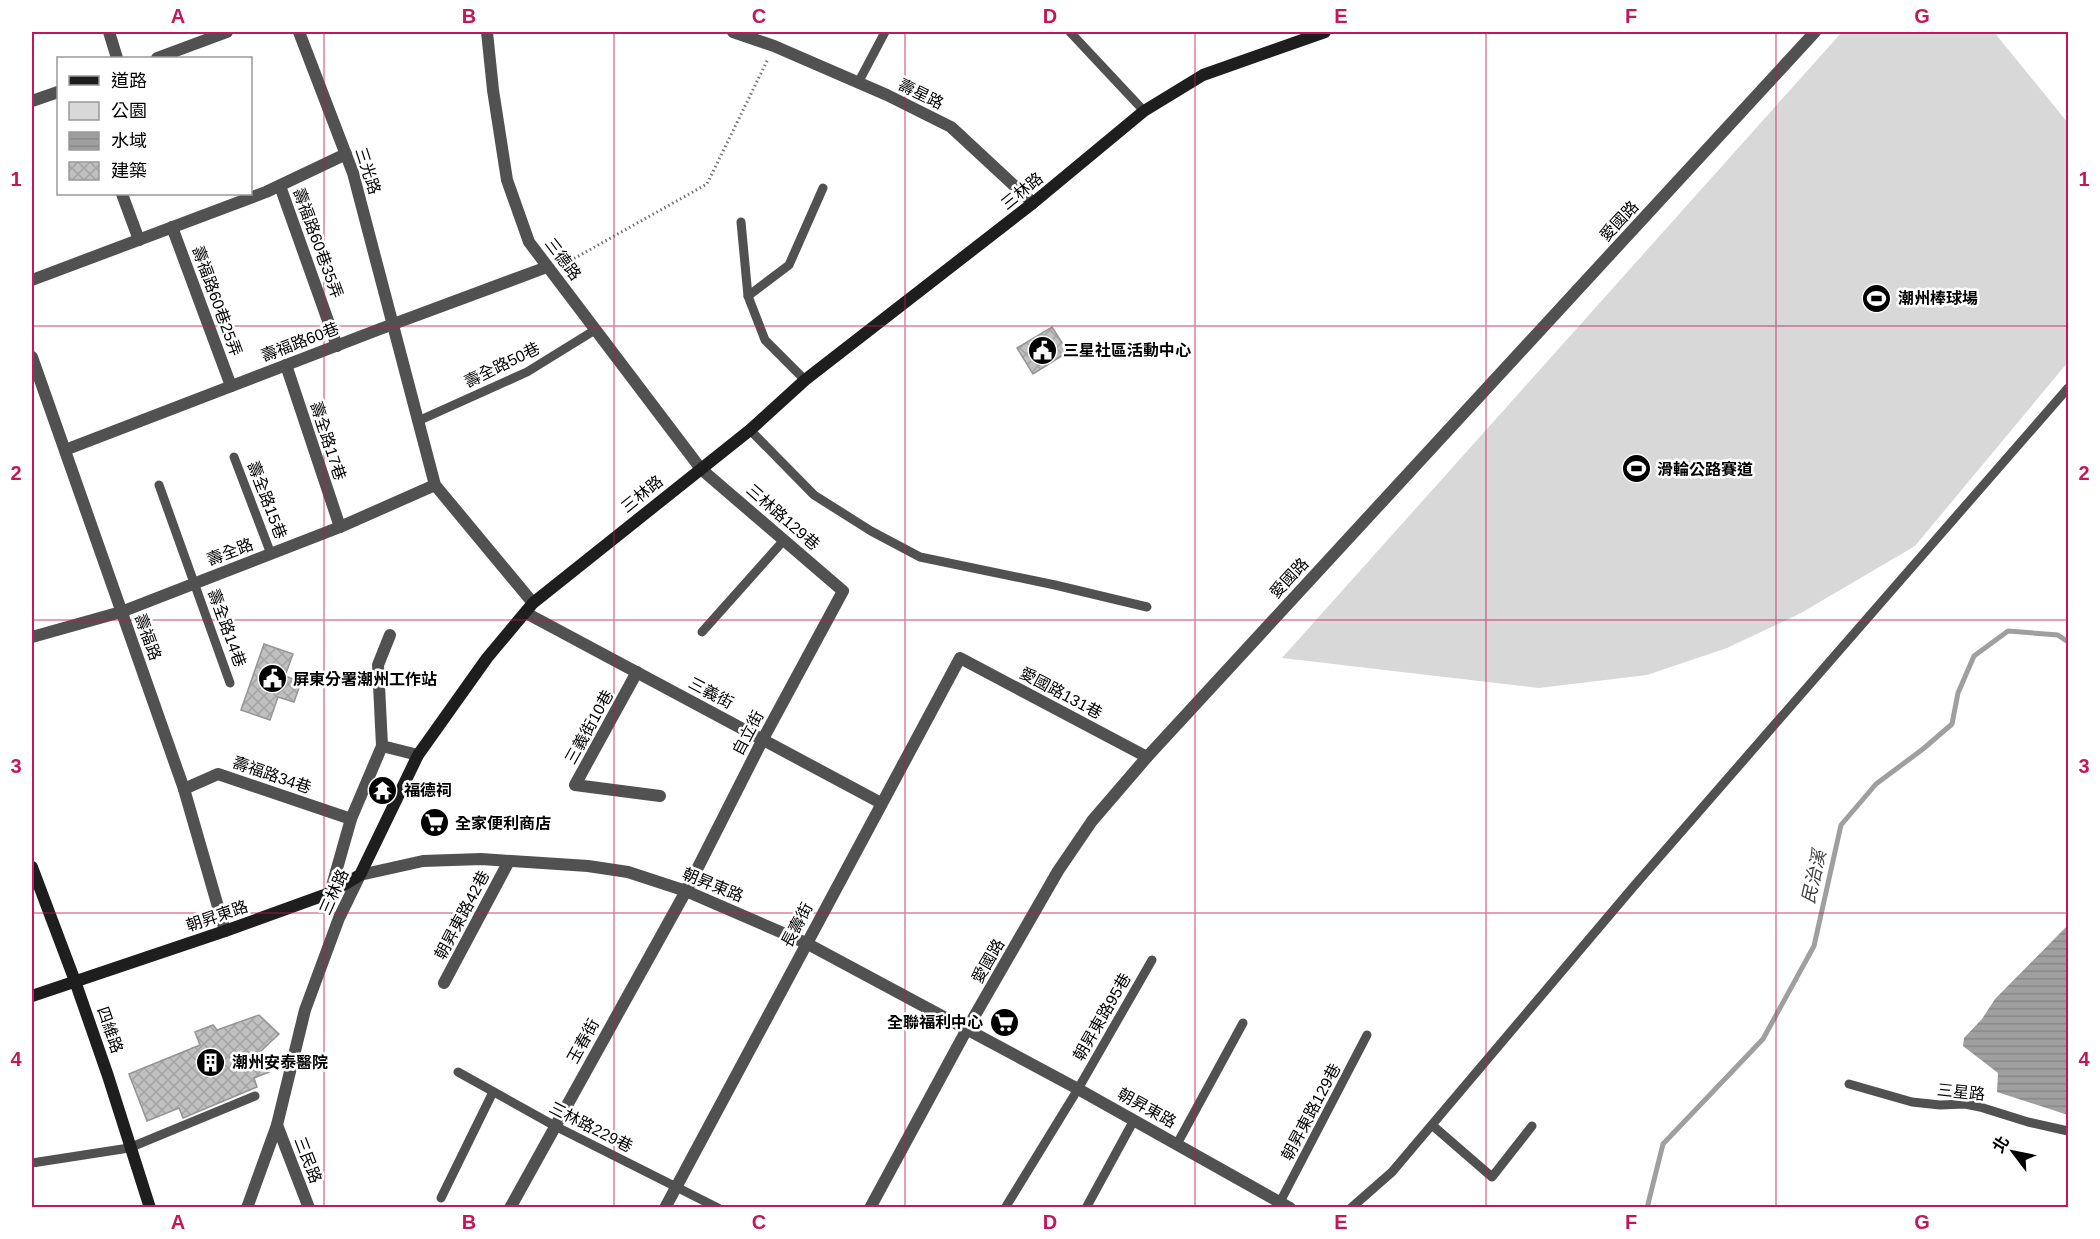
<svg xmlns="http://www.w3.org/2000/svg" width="2100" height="1239" font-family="Helvetica,'Noto Sans TC',sans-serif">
	<defs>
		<pattern id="water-rules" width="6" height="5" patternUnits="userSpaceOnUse" patternTransform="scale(1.5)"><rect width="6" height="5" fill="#9f9f9f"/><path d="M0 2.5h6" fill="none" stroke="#878787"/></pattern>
		<pattern id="building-cross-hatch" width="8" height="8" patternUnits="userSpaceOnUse" patternTransform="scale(1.5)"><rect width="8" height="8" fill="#c0c0c0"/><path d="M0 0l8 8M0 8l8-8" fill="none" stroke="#a3a3a3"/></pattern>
	</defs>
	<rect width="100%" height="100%" fill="#fff"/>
	<polygon fill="#d8d8d8" points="1842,32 1994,32 2068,123 2068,362 1915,546 1801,613 1727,648 1647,675 1539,688 1282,658"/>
	<polygon fill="url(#water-rules)" points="2068,925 2068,1115 1997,1092 1998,1073 1963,1046 1964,1038 1982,1019 1995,999"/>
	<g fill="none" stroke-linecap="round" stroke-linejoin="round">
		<polyline stroke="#9f9f9f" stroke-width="5" points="1647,1208 1663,1144 1763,1039 1814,946 1841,825 1876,784 1923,749 1952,724 1958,693 1974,656 2008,631 2058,635 2068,642"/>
	</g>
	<g fill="url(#building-cross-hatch)" stroke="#959595" stroke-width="1.5">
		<polygon points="1052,327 1068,352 1033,374 1017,348"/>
		<polygon points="264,644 293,654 285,676 301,682 294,702 278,697 270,720 241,710"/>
		<polygon points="259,1015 279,1034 260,1052 269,1072 254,1078 257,1087 183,1118 179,1108 147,1121 129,1074 200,1045 195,1032 213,1025 217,1030"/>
	</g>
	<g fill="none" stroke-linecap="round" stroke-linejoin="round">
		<polyline stroke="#737373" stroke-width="3" stroke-dasharray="1.5 3" stroke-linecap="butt" points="561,262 575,258 707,184 768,59"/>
		<g stroke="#515151" stroke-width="9">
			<polyline points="1070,32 1144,111"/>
			<polyline points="858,83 885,32"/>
			<polyline points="741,222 748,296 765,340 805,380"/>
			<polyline points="748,296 789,265 823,188"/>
			<polyline points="418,421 527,372 595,330"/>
			<polyline points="750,430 814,495 871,531 920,557 1055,585 1147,607"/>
			<polyline points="234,457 271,554"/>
			<polyline points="159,485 230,683"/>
			<polyline points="702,632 784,540"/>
			<polyline points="458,1072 555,1126 718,1208"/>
			<polyline points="1849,1084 1912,1102 1940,1105 1965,1104 1980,1107 2028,1122 2068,1131"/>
			<polyline points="1432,1125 1492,1177 1532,1126"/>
			<polyline points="1177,1144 1243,1023"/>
			<polyline points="32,1163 129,1148 255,1096"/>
			<polyline points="441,1198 493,1092"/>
			<polyline points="1280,1202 1367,1035"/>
			<polyline points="1005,1208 1078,1089 1152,960"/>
			<polyline points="1086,1208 1134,1120"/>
			<polyline points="1351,1208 1392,1172 1634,886 2068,388"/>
		</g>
		<g stroke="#515151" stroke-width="12">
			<polyline points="109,32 117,58"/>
			<polyline points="299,32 353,173 435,485 533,603"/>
			<polyline points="487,32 493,90 507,180 529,242 701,469 843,591 763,739 686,891 510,1208"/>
			<polyline points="733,32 774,46 887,95 951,127 1033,203"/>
			<polyline points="157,58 227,32"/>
			<polyline points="32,101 58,92"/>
			<polyline points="280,186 337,346"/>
			<polyline points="122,194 139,240"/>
			<polyline points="172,227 231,386"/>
			<polyline points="32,280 266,192 346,154"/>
			<polyline points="32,357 184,789 225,931"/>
			<polyline points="286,365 340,527"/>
			<polyline points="65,450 380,329 547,267"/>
			<polyline points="526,613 881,803"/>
			<polyline points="32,637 121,612 340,527 435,485"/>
			<polyline points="637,672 575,785 660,796"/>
			<polyline points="382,746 418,755"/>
			<polyline points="184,789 218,774 351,819"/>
			<polyline points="330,893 351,819 382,746 378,665 390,635"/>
			<polyline points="444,983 509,861"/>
			<polyline points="277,1125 309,1208"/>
			<polyline points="247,1208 277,1125 305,1010 339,918 360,875"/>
			<polyline points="665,1208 960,658 1147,757"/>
			<polyline points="870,1208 967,1029 1058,871 1092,821 1147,757 1815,32"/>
		</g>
		<polyline stroke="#515151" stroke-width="12" points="360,875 423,861 481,859 588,866 628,872 686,891 806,943 1078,1089 1290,1208"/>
		<g stroke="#1e1e1e" stroke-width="12">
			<polyline points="32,867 75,981 108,1076 150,1208"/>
			<polyline points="32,996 225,931 330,893 360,875 418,755 487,658 533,603 750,430 805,380 1033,203 1144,111 1203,75 1325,32"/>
		</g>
	</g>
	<path fill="none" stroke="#c2185b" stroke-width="1.5" stroke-opacity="0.55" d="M324,32V1208M614,32V1208M905,32V1208M1195,32V1208M1486,32V1208M1776,32V1208M32,326H2068M32,620H2068M32,913H2068"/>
	<defs>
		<symbol id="stadium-disc" viewBox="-11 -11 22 22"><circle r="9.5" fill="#000" stroke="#fff"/><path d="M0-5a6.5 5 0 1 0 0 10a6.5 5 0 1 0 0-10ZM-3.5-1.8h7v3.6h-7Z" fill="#fff"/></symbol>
		<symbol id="civic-disc" viewBox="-11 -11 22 22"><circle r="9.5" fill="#000" stroke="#fff"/><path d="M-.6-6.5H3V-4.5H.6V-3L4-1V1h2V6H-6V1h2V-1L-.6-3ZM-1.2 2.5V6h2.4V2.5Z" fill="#fff"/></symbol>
		<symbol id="temple-disc" viewBox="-11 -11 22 22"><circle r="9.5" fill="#000" stroke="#fff"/><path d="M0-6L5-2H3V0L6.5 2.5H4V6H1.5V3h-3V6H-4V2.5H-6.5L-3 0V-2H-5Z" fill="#fff"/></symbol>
		<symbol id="supermarket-disc" viewBox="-11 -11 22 22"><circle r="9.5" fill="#000" stroke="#fff"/><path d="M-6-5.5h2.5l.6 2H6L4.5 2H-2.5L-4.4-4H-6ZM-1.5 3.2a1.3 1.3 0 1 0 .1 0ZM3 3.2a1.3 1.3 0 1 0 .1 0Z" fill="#fff"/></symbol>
		<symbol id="building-disc" viewBox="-11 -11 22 22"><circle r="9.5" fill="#000" stroke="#fff"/><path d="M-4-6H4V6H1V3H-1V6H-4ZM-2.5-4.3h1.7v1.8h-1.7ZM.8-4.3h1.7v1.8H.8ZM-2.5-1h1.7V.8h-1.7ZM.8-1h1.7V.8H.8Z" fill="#fff"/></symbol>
	</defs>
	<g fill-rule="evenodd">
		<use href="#stadium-disc" x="1860" y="282" width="33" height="33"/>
		<use href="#civic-disc" x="1026" y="334" width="33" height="33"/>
		<use href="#stadium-disc" x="1620" y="452" width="33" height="33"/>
		<use href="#civic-disc" x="256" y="662" width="33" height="33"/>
		<use href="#temple-disc" x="366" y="774" width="33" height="33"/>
		<use href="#supermarket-disc" x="418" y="806" width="33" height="33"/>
		<use href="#supermarket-disc" x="988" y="1006" width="33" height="33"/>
		<use href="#building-disc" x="194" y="1046" width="33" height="33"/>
	</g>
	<g text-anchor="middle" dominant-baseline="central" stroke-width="5" stroke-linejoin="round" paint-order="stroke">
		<g font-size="16" fill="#000" stroke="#fff">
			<text transform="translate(921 94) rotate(26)">壽星路</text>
			<text transform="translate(368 171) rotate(72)">三光路</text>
			<text transform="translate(1022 191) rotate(-39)">三林路</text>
			<text transform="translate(1619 221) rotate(-47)">愛國路</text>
			<text transform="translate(318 243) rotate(70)">壽福路60巷35弄</text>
			<text transform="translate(563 259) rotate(53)">三德路</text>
			<text transform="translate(217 301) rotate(70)">壽福路60巷25弄</text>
			<text transform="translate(300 342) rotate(-21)">壽福路60巷</text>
			<text transform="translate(502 365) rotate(-26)">壽全路50巷</text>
			<text transform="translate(328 441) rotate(72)">壽全路17巷</text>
			<text transform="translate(642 494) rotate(-39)">三林路</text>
			<text transform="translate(267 500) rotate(69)">壽全路15巷</text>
			<text transform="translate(783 517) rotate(41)">三林路129巷</text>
			<text transform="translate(230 552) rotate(-21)">壽全路</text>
			<text transform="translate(1289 578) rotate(-47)">愛國路</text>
			<text transform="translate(227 628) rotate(70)">壽全路14巷</text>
			<text transform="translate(148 637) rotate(70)">壽福路</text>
			<text transform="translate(711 693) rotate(28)">三義街</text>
			<text transform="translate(1061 693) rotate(28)">愛國路131巷</text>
			<text transform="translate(589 727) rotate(-61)">三義街10巷</text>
			<text transform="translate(748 733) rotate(-62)">自立街</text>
			<text transform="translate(272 775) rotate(19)">壽福路34巷</text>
			<text transform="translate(713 885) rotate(22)">朝昇東路</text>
			<text transform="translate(334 892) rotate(-66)">三林路</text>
			<text transform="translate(462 915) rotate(-62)">朝昇東路42巷</text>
			<text transform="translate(217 916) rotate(-19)">朝昇東路</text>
			<text transform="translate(797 925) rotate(-62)">長壽街</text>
			<text transform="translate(988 961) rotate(-60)">愛國路</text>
			<text transform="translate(1102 1017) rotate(-60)">朝昇東路95巷</text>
			<text transform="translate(110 1030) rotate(71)">四維路</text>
			<text transform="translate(583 1041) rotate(-61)">玉春街</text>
			<text transform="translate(1961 1092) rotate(6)">三星路</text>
			<text transform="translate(1147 1108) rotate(29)">朝昇東路</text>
			<text transform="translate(1311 1112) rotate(-62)">朝昇東路129巷</text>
			<text transform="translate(591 1127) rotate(27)">三林路229巷</text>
			<text transform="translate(308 1160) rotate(69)">三民路</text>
		</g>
		<g font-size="16" font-weight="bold" fill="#000" stroke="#fff" text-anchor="start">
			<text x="1898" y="298">潮州棒球場</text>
			<text x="1063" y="350">三星社區活動中心</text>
			<text x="1657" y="469">滑輪公路賽道</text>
			<text x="293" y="679">屏東分署潮州工作站</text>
			<text x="404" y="790">福德祠</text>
			<text x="455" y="823">全家便利商店</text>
			<text x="983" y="1022" text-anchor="end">全聯福利中心</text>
			<text x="232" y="1062">潮州安泰醫院</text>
		</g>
		<g font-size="18" font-style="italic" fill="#404040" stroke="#fff">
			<text transform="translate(1814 877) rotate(-77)">民治溪</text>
		</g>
	</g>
	<rect width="2100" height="1239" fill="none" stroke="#ffffff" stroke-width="66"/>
	<rect x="57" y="57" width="195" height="138" fill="#ffffff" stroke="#999999" stroke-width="1.5"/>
	<rect x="69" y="76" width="30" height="9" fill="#1e1e1e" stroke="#999999" stroke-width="1.5"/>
	<text x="111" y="87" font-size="18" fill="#000000">道路</text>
	<rect x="69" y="102" width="30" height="18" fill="#d8d8d8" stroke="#999999" stroke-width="1.5"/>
	<text x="111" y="117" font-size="18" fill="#000000">公園</text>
	<rect x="69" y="132" width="30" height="18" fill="url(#water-rules)" stroke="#999999" stroke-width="1.5"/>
	<text x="111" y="147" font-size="18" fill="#000000">水域</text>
	<rect x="69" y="162" width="30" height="18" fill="url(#building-cross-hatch)" stroke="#999999" stroke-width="1.5"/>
	<text x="111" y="177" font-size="18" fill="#000000">建築</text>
	<g transform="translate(2013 1152) rotate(302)" stroke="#ffffff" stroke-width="4.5" paint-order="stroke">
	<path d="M0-4.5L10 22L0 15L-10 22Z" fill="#000000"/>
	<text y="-9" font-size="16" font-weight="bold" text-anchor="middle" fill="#000000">北</text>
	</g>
	<rect x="33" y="33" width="2034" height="1173" fill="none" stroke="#c2185b" stroke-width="2"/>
	<g font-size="20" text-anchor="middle" font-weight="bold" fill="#c2185b">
		<text x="178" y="23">A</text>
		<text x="469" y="23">B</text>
		<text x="759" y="23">C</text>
		<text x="1050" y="23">D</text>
		<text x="1341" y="23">E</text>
		<text x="1631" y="23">F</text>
		<text x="1922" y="23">G</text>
		<text x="16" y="186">1</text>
		<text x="2084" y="186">1</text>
		<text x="16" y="480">2</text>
		<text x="2084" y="480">2</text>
		<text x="16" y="773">3</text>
		<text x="2084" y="773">3</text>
		<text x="16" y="1066">4</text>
		<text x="2084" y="1066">4</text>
		<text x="178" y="1229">A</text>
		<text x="469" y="1229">B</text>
		<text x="759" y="1229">C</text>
		<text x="1050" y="1229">D</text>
		<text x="1341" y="1229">E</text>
		<text x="1631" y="1229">F</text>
		<text x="1922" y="1229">G</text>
	</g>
</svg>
